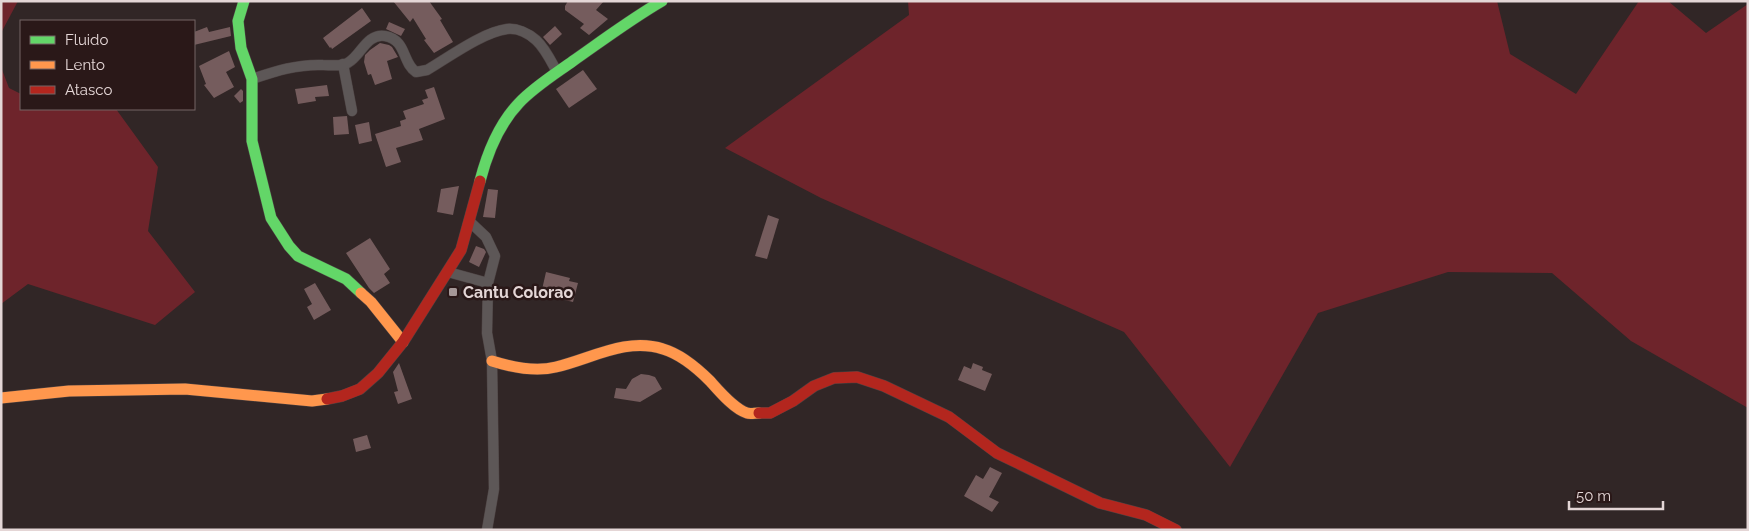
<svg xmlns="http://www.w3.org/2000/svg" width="1749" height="531" font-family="Raleway,sans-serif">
	<rect width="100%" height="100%" fill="#312626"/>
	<g fill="#6e242b">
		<polygon points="1,1 18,1 1,33"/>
		<polygon points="908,1 1497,1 1510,54 1576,94 1639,1 1668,1 1706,33 1748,4 1748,408 1631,341 1552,273 1448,272 1318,313 1230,467 1124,332 821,198 725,148 909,15"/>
		<polygon points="1,67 9,88 21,94 21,109 116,109 158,167 148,231 195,292 155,325 28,284 1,304"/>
	</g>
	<g fill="#755c5d">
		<polygon points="393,1 429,1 442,19 440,20 453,42 434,53 424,40 426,39 413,18 410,22"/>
		<polygon points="568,1 604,1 596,10 608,19 589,35 580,28 584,24 565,10 565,6"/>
		<polygon points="362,8 371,21 332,49 331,47 330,48 323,38"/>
		<polygon points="389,22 405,29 401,36 386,29"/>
		<polygon points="555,26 562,34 550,45 543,37"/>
		<polygon points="207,27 209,32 230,27 231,36 194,45 194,32"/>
		<polygon points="380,43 389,45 392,47 398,57 387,61 392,79 375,85 371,74 368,75 364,62 365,55 370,50"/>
		<polygon points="229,51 235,67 226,72 234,87 214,98 204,85 206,84 199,66"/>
		<polygon points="583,70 597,89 569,108 556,89"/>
		<polygon points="327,85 329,96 315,97 316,101 298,104 295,89"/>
		<polygon points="434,87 445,119 419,129 423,140 396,148 401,162 386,167 375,134 401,126 400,121 406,119 403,111 424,104 422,100 428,98 425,90"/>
		<polygon points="241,89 243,91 243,101 240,103 234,96"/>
		<polygon points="347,116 349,134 334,135 333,117"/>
		<polygon points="369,122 372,141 359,144 355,125"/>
		<polygon points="459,186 453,215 437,212 441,189"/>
		<polygon points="488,189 498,190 495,218 483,217"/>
		<polygon points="768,215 779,219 767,259 755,256"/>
		<polygon points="370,238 390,269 384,274 390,283 374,293 369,288 346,253"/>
		<polygon points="476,246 484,249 486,252 479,267 469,262"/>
		<polygon points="546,272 570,278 569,281 578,283 573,302 541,294"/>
		<polygon points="315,283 331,310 314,320 307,307 312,304 304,289"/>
		<polygon points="399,363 412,399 398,404 394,392 398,391 393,372"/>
		<polygon points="973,363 983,367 982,370 992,374 985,391 958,380 964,366 971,369"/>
		<polygon points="641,374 649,375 655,377 662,389 640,402 614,398 616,388 626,389 632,379"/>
		<polygon points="367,435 371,448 356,452 353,439"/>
		<polygon points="990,467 1002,473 989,497 999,502 992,512 964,496 976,475 983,479"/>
	</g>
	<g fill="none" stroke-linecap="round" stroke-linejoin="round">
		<defs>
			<g id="street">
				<polyline points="343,64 352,111"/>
				<path d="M252,79C276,71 297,64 323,65C331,65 343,67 349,62C361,55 367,33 385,36C407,40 402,63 416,72L427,70C449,57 483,32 507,29C517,28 528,33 536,40C545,48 551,61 557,72"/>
				<polyline points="469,221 486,237 495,256 488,283"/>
				<polyline points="448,272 488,283 487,333 492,361 494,489 487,530"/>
			</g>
			<g id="fast">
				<polyline points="244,1 238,21 241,48 252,79 252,141 271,218 289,246 298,256 346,279 361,293"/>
				<path d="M480,181C487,154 499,124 519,103C534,87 555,74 573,61C603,40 631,19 662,1"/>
			</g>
			<g id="slow">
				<polyline points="361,293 371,302 403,342"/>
				<path d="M492,361C511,367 536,372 556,367C591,359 626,337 663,349C680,354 697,368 710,381C719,391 734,409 747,413C750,414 755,413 759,413"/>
				<polyline points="1,398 69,391 185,389 312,401 327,399"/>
			</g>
			<g id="jam">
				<polyline points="327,399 342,396 360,389 378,373 403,342 461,250 480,181"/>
				<polyline points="759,413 770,413 793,401 814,386 834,378 857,377 884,386 949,417 997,453 1100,503 1146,515 1176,530"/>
			</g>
		</defs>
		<use href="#street" stroke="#4d4343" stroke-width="11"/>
		<use href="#fast" stroke="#4d4343" stroke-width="12"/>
		<use href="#slow" stroke="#4d4343" stroke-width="12"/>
		<use href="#jam" stroke="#4d4343" stroke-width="12"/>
		<use href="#street" stroke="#5d5757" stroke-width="10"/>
		<use href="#fast" stroke="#63d668" stroke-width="11"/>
		<use href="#slow" stroke="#ff974d" stroke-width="11"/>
		<use href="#jam" stroke="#b3261e" stroke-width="11"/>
	</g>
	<rect fill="#a59898" stroke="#2a1818" stroke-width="2" x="448" y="287" width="10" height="10" rx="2.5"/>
	<g text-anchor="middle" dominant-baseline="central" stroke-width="5" stroke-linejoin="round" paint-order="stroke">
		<g font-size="16" font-weight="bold" fill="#e4d6d6" stroke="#2a1818" text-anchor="start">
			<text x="463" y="292">Cantu Colorao</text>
		</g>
	</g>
	<rect width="1749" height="531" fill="none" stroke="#e4d6d6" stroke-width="5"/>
	<rect x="20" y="20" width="175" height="90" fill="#2a1818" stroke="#746464"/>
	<rect x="30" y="36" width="25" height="8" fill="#63d668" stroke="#746464"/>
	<text x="65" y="45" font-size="15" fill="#e4d6d6">Fluido</text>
	<rect x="30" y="61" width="25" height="8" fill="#ff974d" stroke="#746464"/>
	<text x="65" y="70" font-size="15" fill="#e4d6d6">Lento</text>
	<rect x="30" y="86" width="25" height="8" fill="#b3261e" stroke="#746464"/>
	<text x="65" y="95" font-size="15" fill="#e4d6d6">Atasco</text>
	<path d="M1569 501v8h94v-8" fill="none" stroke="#e4d6d6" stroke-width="2.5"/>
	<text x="1576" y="501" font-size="15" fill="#e4d6d6" stroke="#2a1818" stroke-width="4" paint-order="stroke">50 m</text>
</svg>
